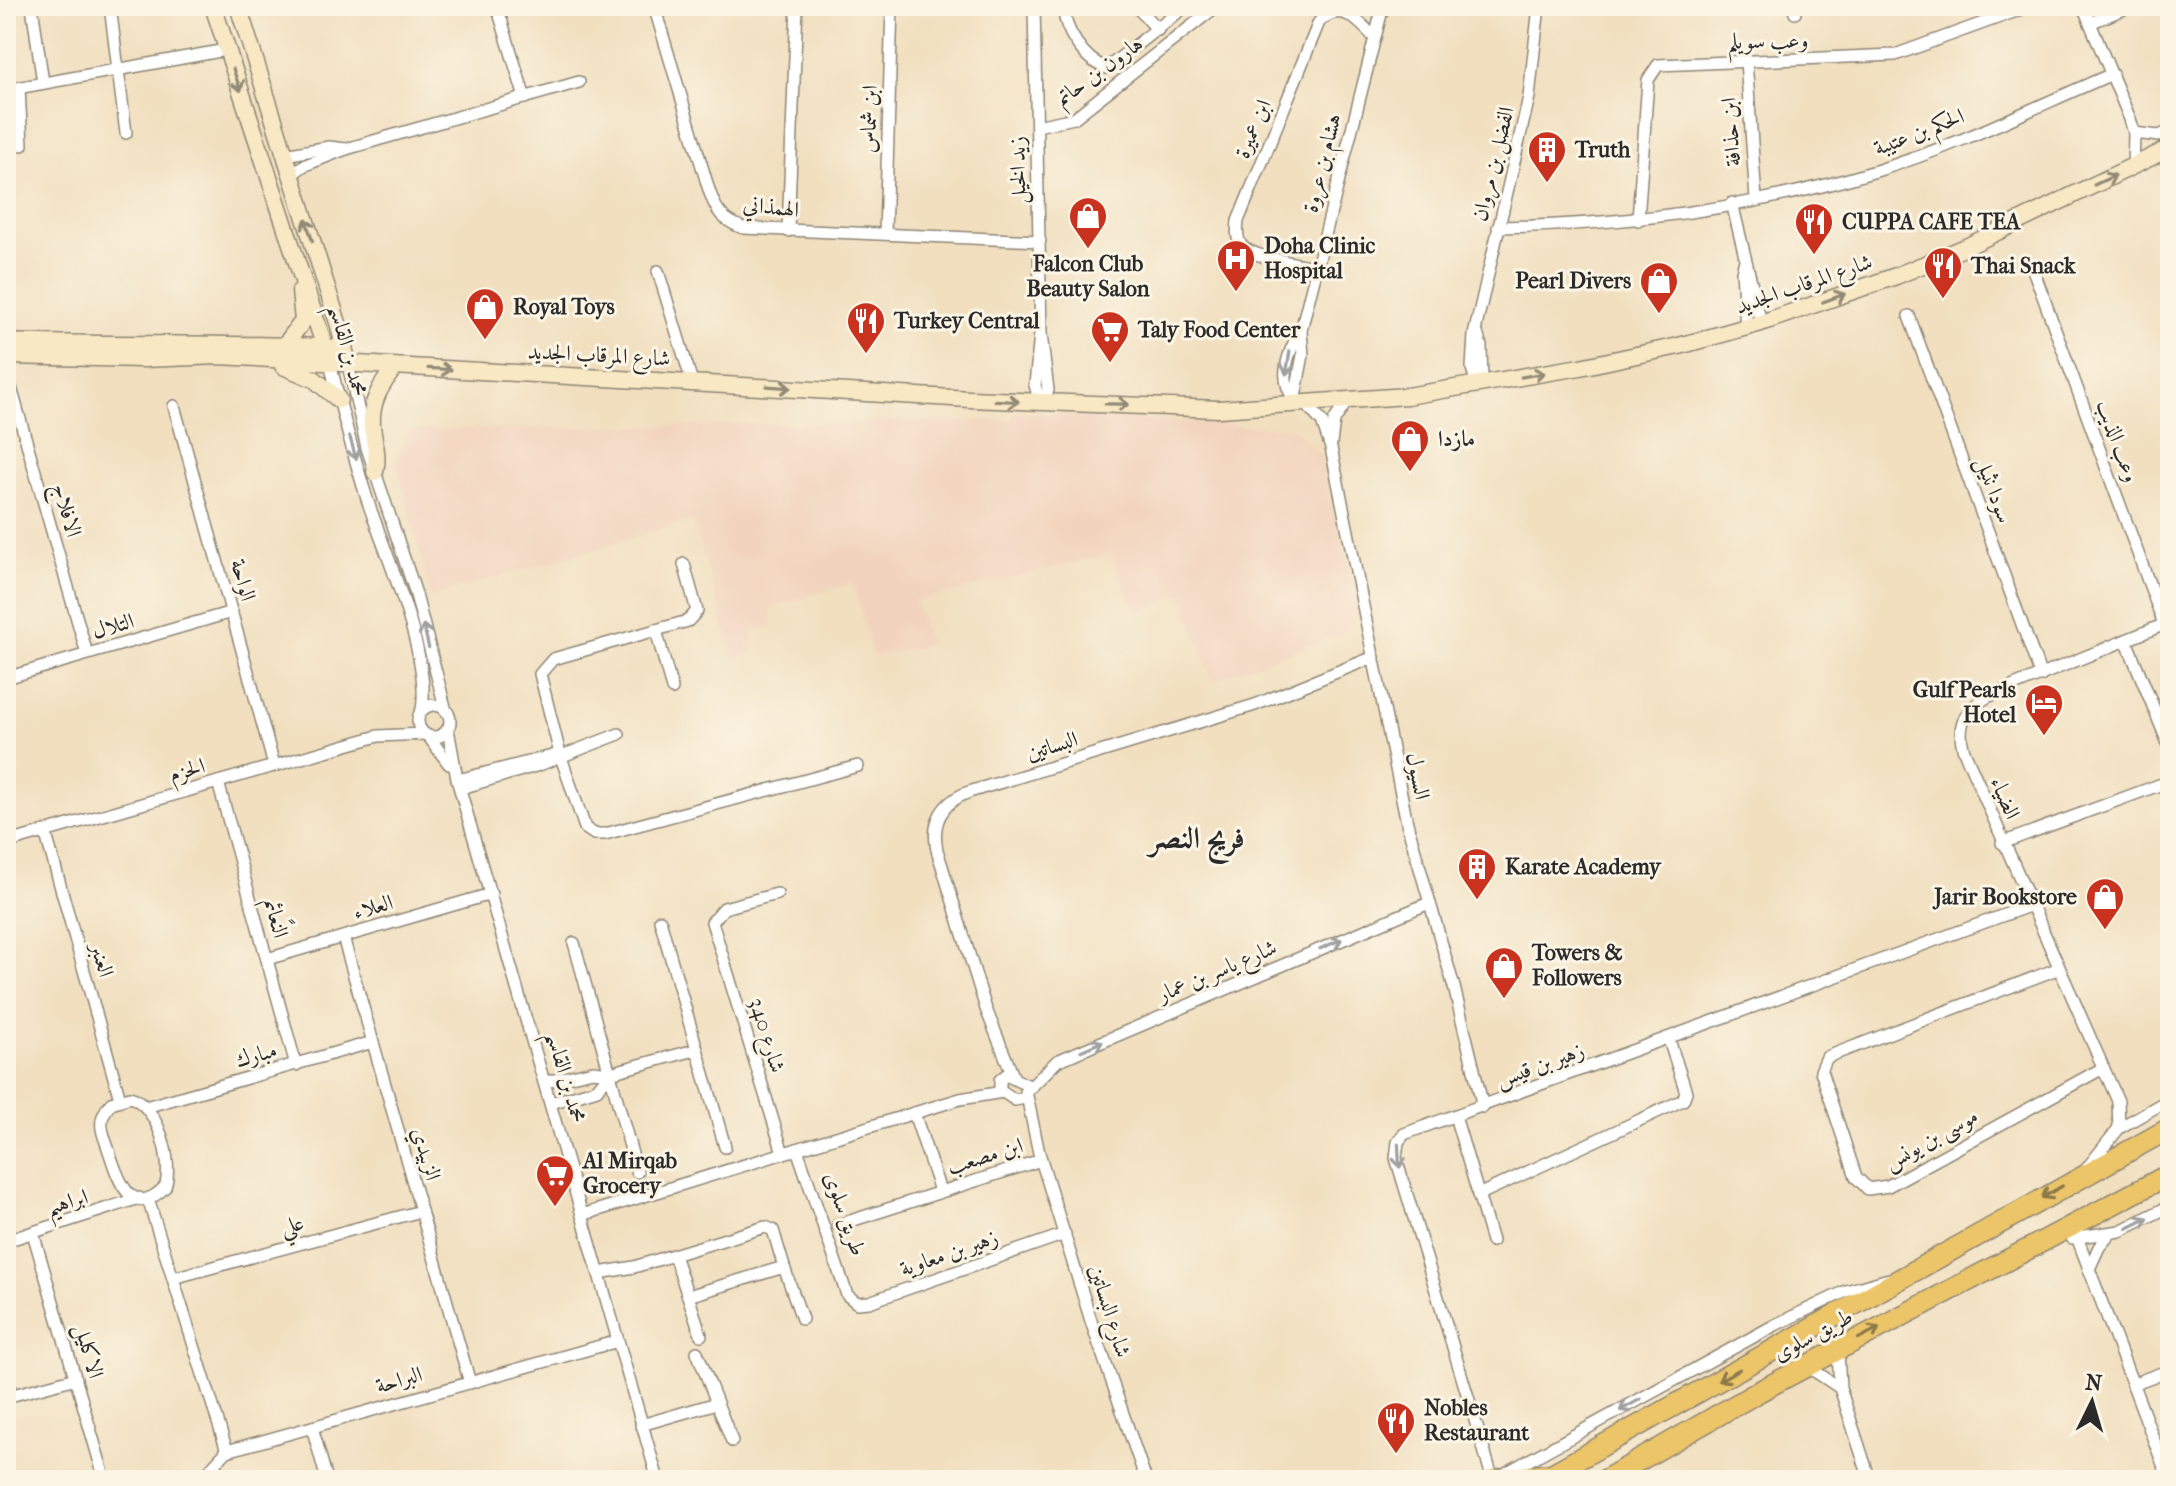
<svg xmlns="http://www.w3.org/2000/svg" width="2176" height="1486" font-family="'IM FELL French Canon',Amiri,serif">
	<rect width="100%" height="100%" fill="#fcf5e5"/>
	<filter id="ink" filterUnits="userSpaceOnUse"><feTurbulence type="fractalNoise" baseFrequency=".0125" numOctaves="2"/><feDisplacementMap in="SourceGraphic" scale="16" xChannelSelector="R" yChannelSelector="G"/><feConvolveMatrix kernelMatrix="1 2 1 2 8 2 1 2 1" color-interpolation-filters="sRGB"/></filter>
	<filter id="wash" filterUnits="userSpaceOnUse"><feTurbulence type="fractalNoise" baseFrequency=".006" numOctaves="4" result="noise"/><feDisplacementMap in="SourceGraphic" scale="32" xChannelSelector="R" yChannelSelector="G"/><feGaussianBlur stdDeviation="1.8" result="paint"/><feColorMatrix in="noise" values="0 0 0 0 0 0 0 0 0 0 0 0 0 0 0 0 0 1.4 0 .05"/><feComposite in="paint" operator="in"/></filter>
	<g filter="url(#wash)">
		<rect width="100%" height="100%" fill="#f1dfbf"/>
		<polygon fill="#f2d4be" points="1014,412 1292,428 1322,457 1359,614 1346,632 1212,681 1182,593 1136,613 1111,554 915,601 930,645 873,656 852,583 770,608 773,627 752,630 754,652 734,657 693,520 431,597 396,461 410,430 1012,420"/>
	</g>
	<g filter="url(#ink)">
		<g fill="none" stroke-linecap="round" stroke-linejoin="round">
			<defs>
				<g id="street">
					<polyline points="32,6 43,83"/>
					<polyline points="110,6 126,133"/>
					<polyline points="497,6 525,98"/>
					<path d="M654,6L709,190C716,211 722,220 743,228L1040,241"/>
					<polyline points="1034,6 1041,334 1048,390 1044,403"/>
					<path d="M1064,6C1063,29 1084,61 1107,68L1186,6"/>
					<polyline points="1136,6 1158,30"/>
					<polyline points="1794,6 1795,13"/>
					<polyline points="2083,6 2130,119 2134,133 2133,168"/>
					<polyline points="2090,23 2131,6"/>
					<polyline points="1746,61 1756,199"/>
					<polyline points="19,88 22,145"/>
					<polyline points="6,90 226,50"/>
					<polyline points="1037,126 1074,118 1217,6"/>
					<polyline points="2134,133 2159,136 2170,131"/>
					<polyline points="285,155 329,147 346,149"/>
					<polyline points="291,175 303,166 346,149 579,82"/>
					<polyline points="1732,203 1761,323"/>
					<polyline points="1638,220 1648,80 1658,65 1895,55 2030,6"/>
					<path d="M1498,227C1625,225 1754,208 1876,171C1957,146 2035,107 2112,74"/>
					<polyline points="788,231 797,6"/>
					<polyline points="885,234 892,6"/>
					<polyline points="1745,260 1742,272 1746,327"/>
					<path d="M1317,268C1301,264 1253,258 1242,246C1236,239 1237,229 1238,221L1319,22C1340,0 1358,20 1374,37"/>
					<polyline points="658,271 692,382"/>
					<polyline points="2034,272 2164,624"/>
					<polyline points="1909,316 2041,676"/>
					<polyline points="1476,330 1481,346 1482,384"/>
					<path d="M330,363C341,408 353,454 367,499C385,553 431,655 422,710"/>
					<polyline points="348,364 367,448 415,591 446,711"/>
					<polyline points="8,377 87,654"/>
					<polyline points="1477,385 1472,368 1474,335 1529,97 1539,6"/>
					<path d="M1293,397C1278,377 1289,350 1301,330L1383,6"/>
					<polyline points="1295,397 1303,355 1301,331"/>
					<polyline points="1040,403 1035,385 1040,334"/>
					<polyline points="1307,405 1322,422 1331,448 1407,823 1454,987 1483,1107"/>
					<polyline points="174,406 274,765"/>
					<polyline points="1331,443 1334,421 1347,401"/>
					<polyline points="684,564 697,611 688,621 553,659 540,674 560,754 585,828 594,834 605,834 858,766"/>
					<polyline points="656,630 672,689"/>
					<polyline points="2126,640 2170,748"/>
					<polyline points="6,678 232,612"/>
					<circle cx="434" cy="721" r="16"/>
					<polyline points="448,729 457,779 658,1480"/>
					<polyline points="429,737 449,764"/>
					<polyline points="458,780 556,755"/>
					<polyline points="218,782 296,1065"/>
					<polyline points="461,788 539,765 619,734"/>
					<polyline points="45,831 120,1099"/>
					<polyline points="6,843 378,736 424,734"/>
					<polyline points="2002,843 2170,781"/>
					<polyline points="777,894 724,908 712,922 783,1153"/>
					<polyline points="660,920 725,1147"/>
					<polyline points="343,937 470,1383"/>
					<polyline points="574,943 637,1172"/>
					<polyline points="267,959 491,894"/>
					<polyline points="2057,969 1827,1057 1821,1071 1856,1177 1868,1189 1888,1186 2103,1068"/>
					<polygon points="1006,1075 1027,1085 1025,1098 1015,1100 1000,1090 1000,1080"/>
					<path d="M1013,1076L986,1009L937,850C931,822 942,802 969,792L1255,705L1374,657"/>
					<polyline points="545,1082 593,1071 610,1073 695,1050"/>
					<polyline points="1029,1089 1057,1061 1429,903"/>
					<polyline points="1027,1096 1039,1153 1092,1324 1146,1480"/>
					<path d="M130,1097C158,1105 174,1162 165,1187C131,1221 118,1179 109,1151C106,1141 100,1130 102,1120C103,1113 107,1108 111,1103Z"/>
					<polyline points="551,1103 597,1089 610,1073"/>
					<polyline points="149,1106 373,1042"/>
					<polyline points="914,1113 940,1191"/>
					<polyline points="1455,1116 1492,1241"/>
					<path d="M2119,1128L2118,1101L1964,751C1956,725 1964,711 1987,697L2170,622"/>
					<polyline points="797,1149 847,1295 857,1303 869,1302 1065,1234"/>
					<polyline points="2084,1172 2119,1128 2170,1099"/>
					<polyline points="1478,1195 1683,1100 1686,1092 1669,1040"/>
					<polyline points="148,1199 227,1451"/>
					<polyline points="582,1215 960,1099 1003,1092"/>
					<polyline points="838,1225 1041,1160"/>
					<polyline points="33,1233 105,1480"/>
					<polyline points="2077,1237 2169,1480"/>
					<polyline points="2072,1238 2120,1231 2170,1206"/>
					<polyline points="6,1241 139,1198"/>
					<polyline points="784,1267 802,1319"/>
					<polyline points="2089,1269 2099,1247 2110,1234"/>
					<polyline points="599,1273 634,1267 765,1227 773,1230 784,1267 688,1296 674,1255"/>
					<polyline points="173,1278 421,1211"/>
					<polyline points="688,1296 701,1335"/>
					<polyline points="1838,1350 1840,1388 1870,1480"/>
					<polyline points="697,1352 732,1441"/>
					<polyline points="1807,1366 1840,1388"/>
					<polyline points="6,1375 12,1396"/>
					<polyline points="2132,1384 2170,1370"/>
					<polyline points="6,1397 76,1378"/>
					<polyline points="641,1425 717,1403"/>
					<polyline points="312,1427 327,1480"/>
					<polyline points="1502,1475 1775,1325 1846,1291 1889,1279"/>
					<polyline points="206,1480 212,1467 227,1451 618,1341"/>
					<polyline points="1493,1480 1396,1158 1398,1142 1404,1134 2029,906"/>
				</g>
				<g id="secondary">
					<polyline points="213,6 330,363"/>
					<polyline points="238,6 339,326 348,364"/>
					<path d="M6,342C116,346 226,342 336,348"/>
					<polyline points="284,346 303,321 300,291"/>
					<polyline points="6,356 143,359 220,356 970,399 1219,409 1407,396 1580,367 1679,346 1761,323 1896,276 1966,247 2170,148"/>
					<polyline points="283,366 314,379 339,400"/>
					<path d="M375,472C379,455 374,443 372,426C370,402 381,385 395,367"/>
				</g>
				<g id="highway">
					<polyline points="1493,1480 1552,1474"/>
					<polyline points="1541,1480 2170,1128"/>
					<polyline points="1605,1480 1760,1391 2170,1174"/>
				</g>
			</defs>
			<use href="#street" stroke="#8e8575" stroke-width="14"/>
			<use href="#secondary" stroke="#8e8575" stroke-width="19"/>
			<use href="#highway" stroke="#8e8575" stroke-width="23"/>
			<use href="#street" stroke="#fff" stroke-width="11"/>
			<use href="#secondary" stroke="#f8e8c3" stroke-width="16"/>
			<use href="#highway" stroke="#edc569" stroke-width="20"/>
		</g>
		<defs><path id="oneway-shaft" d="M-6 0H5M1.5-3L5.5 0L1.5 3" fill="none" stroke-width="1.6" stroke-linecap="round" stroke-linejoin="round" transform="scale(2)"/></defs>
		<g stroke="#928a77">
			<use href="#oneway-shaft" transform="translate(237 80) rotate(71)"/>
			<use href="#oneway-shaft" transform="translate(2105 180) rotate(-25)"/>
			<use href="#oneway-shaft" transform="translate(309 230) rotate(-108)"/>
			<use href="#oneway-shaft" transform="translate(1834 298) rotate(-20)"/>
			<use href="#oneway-shaft" transform="translate(440 369) rotate(3)"/>
			<use href="#oneway-shaft" transform="translate(1533 375) rotate(-10)"/>
			<use href="#oneway-shaft" transform="translate(779 387) rotate(4)"/>
			<use href="#oneway-shaft" transform="translate(1007 401) rotate(3)"/>
			<use href="#oneway-shaft" transform="translate(1117 404) rotate(1)"/>
		</g>
		<g stroke="#a0a0a0">
			<use href="#oneway-shaft" transform="translate(1288 363) rotate(99)"/>
			<use href="#oneway-shaft" transform="translate(353 448) rotate(74)"/>
			<use href="#oneway-shaft" transform="translate(426 636) rotate(-103)"/>
			<use href="#oneway-shaft" transform="translate(1331 944) rotate(-23)"/>
			<use href="#oneway-shaft" transform="translate(1092 1046) rotate(-23)"/>
			<use href="#oneway-shaft" transform="translate(1399 1156) rotate(87)"/>
			<use href="#oneway-shaft" transform="translate(2138 1223) rotate(-27)"/>
			<use href="#oneway-shaft" transform="translate(1630 1405) rotate(151)"/>
		</g>
		<g stroke="#8c784a">
			<use href="#oneway-shaft" transform="translate(2052 1192) rotate(150)"/>
			<use href="#oneway-shaft" transform="translate(1869 1333) rotate(-28)"/>
			<use href="#oneway-shaft" transform="translate(1729 1375) rotate(151)"/>
		</g>
	</g>
	<defs>
		<symbol id="building-pin" viewBox="-11 -11 22 30"><path d="M0 17L-7.5 6A9.5 9.5 0 1 1 7.5 6Z" fill="#c8321e" stroke="#fcf5e5"/><path d="M-4-6H4V6H1V3H-1V6H-4ZM-2.5-4.3h1.7v1.8h-1.7ZM.8-4.3h1.7v1.8H.8ZM-2.5-1h1.7V.8h-1.7ZM.8-1h1.7V.8H.8Z" fill="#fff"/></symbol>
		<symbol id="shop-pin" viewBox="-11 -11 22 30"><path d="M0 17L-7.5 6A9.5 9.5 0 1 1 7.5 6Z" fill="#c8321e" stroke="#fcf5e5"/><path d="M-5-2.5h2.3a2.7 3.5 0 0 1 5.4 0H5L5.5 6h-11ZM-1.5-2.5h3a1.5 2.3 0 0 0-3 0Z" fill="#fff"/></symbol>
		<symbol id="restaurant-pin" viewBox="-11 -11 22 30"><path d="M0 17L-7.5 6A9.5 9.5 0 1 1 7.5 6Z" fill="#c8321e" stroke="#fcf5e5"/><path d="M-5-6h1v4h1v-4h1v4h1v-4h1v5L-1.5 .5V6h-2V.5L-5-1ZM5-6V6H3V1.5H1.5Q1.5-4 5-6Z" fill="#fff"/></symbol>
		<symbol id="hospital-pin" viewBox="-11 -11 22 30"><path d="M0 17L-7.5 6A9.5 9.5 0 1 1 7.5 6Z" fill="#c8321e" stroke="#fcf5e5"/><path d="M-5-5h3v3.5h4V-5h3V5h-3V1.5h-4V5h-3Z" fill="#fff"/></symbol>
		<symbol id="supermarket-pin" viewBox="-11 -11 22 30"><path d="M0 17L-7.5 6A9.5 9.5 0 1 1 7.5 6Z" fill="#c8321e" stroke="#fcf5e5"/><path d="M-6-5.5h2.5l.6 2H6L4.5 2H-2.5L-4.4-4H-6ZM-1.5 3.2a1.3 1.3 0 1 0 .1 0ZM3 3.2a1.3 1.3 0 1 0 .1 0Z" fill="#fff"/></symbol>
		<symbol id="hotel-pin" viewBox="-11 -11 22 30"><path d="M0 17L-7.5 6A9.5 9.5 0 1 1 7.5 6Z" fill="#c8321e" stroke="#fcf5e5"/><path d="M-6-4.5h1.5V1H6V5H4.5V3h-9V5H-6ZM-4 0a1.8 1.8 0 1 1 3.6 0ZM.5 0V-2.5h3Q6-2.5 6 0Z" fill="#fff"/></symbol>
	</defs>
	<g fill-rule="evenodd">
		<use href="#building-pin" x="1525" y="128" width="44" height="60"/>
		<use href="#shop-pin" x="1066" y="194" width="44" height="60"/>
		<use href="#restaurant-pin" x="1792" y="200" width="44" height="60"/>
		<use href="#hospital-pin" x="1214" y="237" width="44" height="60"/>
		<use href="#restaurant-pin" x="1921" y="244" width="44" height="60"/>
		<use href="#shop-pin" x="1637" y="259" width="44" height="60"/>
		<use href="#shop-pin" x="463" y="285" width="44" height="60"/>
		<use href="#restaurant-pin" x="844" y="299" width="44" height="60"/>
		<use href="#supermarket-pin" x="1088" y="308" width="44" height="60"/>
		<use href="#shop-pin" x="1388" y="417" width="44" height="60"/>
		<use href="#hotel-pin" x="2022" y="681" width="44" height="60"/>
		<use href="#building-pin" x="1455" y="845" width="44" height="60"/>
		<use href="#shop-pin" x="2083" y="875" width="44" height="60"/>
		<use href="#shop-pin" x="1482" y="944" width="44" height="60"/>
		<use href="#supermarket-pin" x="533" y="1152" width="44" height="60"/>
		<use href="#restaurant-pin" x="1374" y="1399" width="44" height="60"/>
	</g>
	<g text-anchor="middle" dominant-baseline="central" stroke-width="6" stroke-linejoin="round" paint-order="stroke">
		<g font-size="22" fill="#2b2b2b" stroke="#fcf5e5">
			<text transform="translate(1768 41) rotate(-1)">وعب سويلم</text>
			<text transform="translate(1099 71) rotate(-36)">هارون بن حاتم</text>
			<text transform="translate(869 119) rotate(-88)">ابن شماس</text>
			<text transform="translate(1253 129) rotate(-67)">ابن عميرة</text>
			<text transform="translate(1731 132) rotate(-94)">ابن حذافة</text>
			<text transform="translate(1919 132) rotate(-21)">الحكم بن عتيبة</text>
			<text transform="translate(1322 163) rotate(-76)">هشام بن عروة</text>
			<text transform="translate(1493 164) rotate(-76)">الفضل بن مروان</text>
			<text transform="translate(1018 170) rotate(-91)">زيد الخيل</text>
			<text transform="translate(771 207) rotate(6)">الهمذاني</text>
			<text transform="translate(1804 284) rotate(-19)">شارع المرقاب الجديد</text>
			<text transform="translate(348 350) rotate(75)">محمد بن القاسم</text>
			<text transform="translate(599 355) rotate(3)">شارع المرقاب الجديد</text>
			<text transform="translate(2118 441) rotate(70)">وعب الذيب</text>
			<text transform="translate(1994 490) rotate(70)">سودا نثيل</text>
			<text transform="translate(67 510) rotate(74)">الافلاج</text>
			<text transform="translate(243 580) rotate(74)">الواحة</text>
			<text transform="translate(113 626) rotate(-16)">التلال</text>
			<text transform="translate(1052 746) rotate(-17)">البساتين</text>
			<text transform="translate(187 770) rotate(-16)">الحزم</text>
			<text transform="translate(1418 776) rotate(79)">السيول</text>
			<text transform="translate(2005 798) rotate(67)">الضياء</text>
			<text transform="translate(373 907) rotate(-16)">العلاء</text>
			<text transform="translate(276 918) rotate(75)">النًعائم</text>
			<text transform="translate(102 960) rotate(74)">العنبر</text>
			<text transform="translate(1217 971) rotate(-23)">شارع ياسر بن عمار</text>
			<text transform="translate(767 1035) rotate(73)">شارع 340</text>
			<text transform="translate(256 1055) rotate(-16)">مبارك</text>
			<text transform="translate(1540 1065) rotate(-20)">زهير بن قيس</text>
			<text transform="translate(566 1077) rotate(74)">محمد بن القاسم</text>
			<text transform="translate(1931 1139) rotate(-29)">موسى بن يونس</text>
			<text transform="translate(426 1154) rotate(74)">الزبيدي</text>
			<text transform="translate(985 1156) rotate(-17)">ابن مصعب</text>
			<text transform="translate(67 1202) rotate(-17)">ابراهيم</text>
			<text transform="translate(845 1214) rotate(71)">طريق سلوى</text>
			<text transform="translate(292 1225) rotate(-15)">علي</text>
			<text transform="translate(949 1253) rotate(-19)">زهير بن معاوية</text>
			<text transform="translate(1110 1311) rotate(73)">شارع البساتين</text>
			<text transform="translate(1813 1335) rotate(-28)">طريق سلوى</text>
			<text transform="translate(89 1351) rotate(74)">الاكليل</text>
			<text transform="translate(399 1380) rotate(-16)">البراحة</text>
		</g>
		<g font-size="22" font-weight="bold" fill="#2b2b2b" stroke="#fcf5e5" text-anchor="start">
			<text x="1575" y="150">Truth</text>
			<text x="1842" y="222">CUPPA CAFE TEA</text>
			<text x="1264" y="246">Doha Clinic<tspan x="1264" dy="25">Hospital</tspan></text>
			<text x="1088" y="264" text-anchor="middle">Falcon Club<tspan x="1088" dy="25">Beauty Salon</tspan></text>
			<text x="1971" y="266">Thai Snack</text>
			<text x="1631" y="281" text-anchor="end">Pearl Divers</text>
			<text x="513" y="307">Royal Toys</text>
			<text x="894" y="321">Turkey Central</text>
			<text x="1138" y="330">Taly Food Center</text>
			<text x="1438" y="439">مازدا</text>
			<text x="2016" y="690" text-anchor="end">Gulf Pearls<tspan x="2016" dy="25">Hotel</tspan></text>
			<text x="1505" y="867">Karate Academy</text>
			<text x="2077" y="897" text-anchor="end">Jarir Bookstore</text>
			<text x="1532" y="953">Towers &amp;<tspan x="1532" dy="25">Followers</tspan></text>
			<text x="583" y="1161">Al Mirqab<tspan x="583" dy="25">Grocery</tspan></text>
			<text x="1424" y="1408">Nobles<tspan x="1424" dy="25">Restaurant</tspan></text>
		</g>
		<g font-size="30" font-weight="bold" fill="#2b2b2b" stroke="#fcf5e5">
			<text x="1197" y="838">فريج النصر</text>
		</g>
	</g>
	<rect width="2176" height="1486" fill="none" stroke="#fcf5e5" stroke-width="32"/>
	<g transform="translate(2092 1402) rotate(5)" stroke="#fcf5e5" stroke-width="6" paint-order="stroke">
	<path d="M0-6L14 30L0 20L-14 30Z" fill="#2b2b2b"/>
	<text y="-12" font-size="22" font-weight="bold" text-anchor="middle" fill="#2b2b2b">N</text>
	</g>
</svg>
